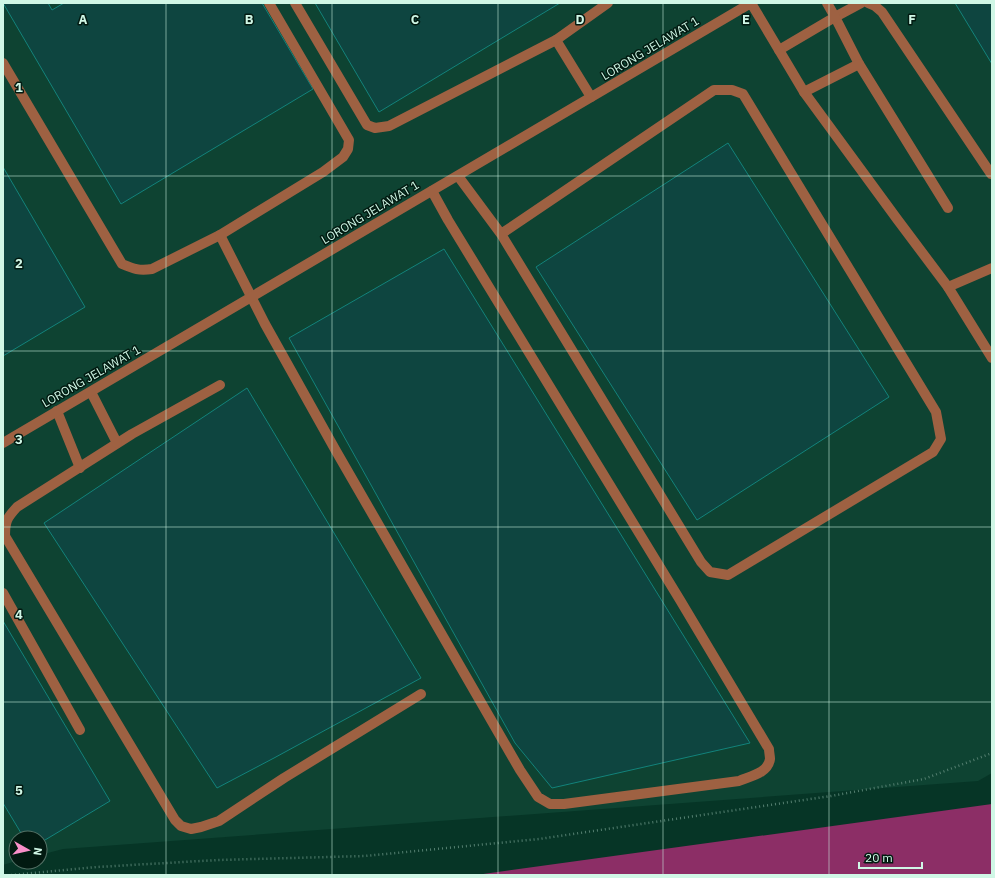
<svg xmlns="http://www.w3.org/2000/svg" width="995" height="878" font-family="'IBM Plex Sans',sans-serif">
	<rect width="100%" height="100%" fill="#063526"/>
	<polygon fill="#0e4332" points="3,3 992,3 992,773 978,781 63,849 40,855 40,838 16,838 16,861 3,865"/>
	<polygon fill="#8c2e66" points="992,804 992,875 476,875"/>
	<g fill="#0e4540" stroke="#13837b">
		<polygon points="3,3 48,3 52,10 64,3 262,3 313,89 121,204"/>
		<polygon points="315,3 560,3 379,112"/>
		<polygon points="955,3 992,3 992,64"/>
		<polygon points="728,143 889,397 697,520 536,267"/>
		<polygon points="3,167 85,307 3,356"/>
		<polygon points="444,249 750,743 552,788 515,743 289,338"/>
		<polygon points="247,388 421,678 274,758 217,788 44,523"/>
		<polygon points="3,621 110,801 40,843 40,838 24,838 3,803"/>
	</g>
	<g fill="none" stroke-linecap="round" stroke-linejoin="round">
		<polyline stroke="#547f70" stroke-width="2.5" stroke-dasharray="1 3" stroke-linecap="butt" points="11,875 97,867 218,860 365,856 539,839 831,796 924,779 992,753"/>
		<g stroke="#9e6142" stroke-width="10">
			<polyline points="295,3 367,125 375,128 389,126 556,40 591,97"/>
			<polyline points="861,3 835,17 859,64 948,208"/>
			<polyline points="868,3 875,6 882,12 991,174 992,174"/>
			<polyline points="556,40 608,3"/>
			<polyline points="779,50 835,17 827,3"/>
			<path d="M3,63L122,264C134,269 139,271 152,269L220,235L265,324L336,451L520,770L538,797L550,804H564L739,781C751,776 768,773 770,759C770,756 769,752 769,749L680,600L448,220L432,191"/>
			<polyline points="804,92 859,64"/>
			<polyline points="458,176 501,234 701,562 710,572 728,575 933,452 941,439 936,412 743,94 732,90 714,90 501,234"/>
			<polyline points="220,235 323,172 343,157 348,149 349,140 269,3"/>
			<polyline points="948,287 992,268"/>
			<path d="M220,385L132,434L17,507C7,518 5,521 5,536L175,820L181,826L191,829L201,827L219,821L284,778L421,694"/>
			<polyline points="91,392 117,443"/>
			<polyline points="57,411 80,468"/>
			<polyline points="3,443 751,3 804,92 897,219 948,287 992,358"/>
			<polyline points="3,593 80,730"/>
		</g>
	</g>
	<path fill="none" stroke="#d0f7e6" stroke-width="1" stroke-opacity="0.55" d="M166,3V875M332,3V875M498,3V875M663,3V875M829,3V875M3,176H992M3,351H992M3,527H992M3,702H992"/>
	<g text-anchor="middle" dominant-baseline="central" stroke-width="3" stroke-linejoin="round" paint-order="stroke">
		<g font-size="12" fill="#d0f7e6" stroke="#021a11">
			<text transform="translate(650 48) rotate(-31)">LORONG JELAWAT 1</text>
			<text transform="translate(370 212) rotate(-31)">LORONG JELAWAT 1</text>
			<text transform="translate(91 376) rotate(-30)">LORONG JELAWAT 1</text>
		</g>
	</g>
	<g font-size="13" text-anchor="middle" font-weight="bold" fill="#d0f7e6" stroke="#021a11" stroke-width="3" stroke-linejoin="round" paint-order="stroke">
		<text x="83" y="24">A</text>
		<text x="249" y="24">B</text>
		<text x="415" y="24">C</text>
		<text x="580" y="24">D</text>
		<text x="746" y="24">E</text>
		<text x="912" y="24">F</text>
		<text x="19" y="92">1</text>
		<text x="19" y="268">2</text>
		<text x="19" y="444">3</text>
		<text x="19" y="619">4</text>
		<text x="19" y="795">5</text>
	</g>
	<rect width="995" height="878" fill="none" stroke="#d0f7e6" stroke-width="8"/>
	<g transform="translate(28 850) rotate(98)"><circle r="19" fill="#021a11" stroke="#547266"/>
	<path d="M0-3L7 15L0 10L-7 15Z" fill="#f98fc9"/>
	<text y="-6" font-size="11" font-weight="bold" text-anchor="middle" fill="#d0f7e6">N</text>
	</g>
	<path d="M859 862v6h63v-6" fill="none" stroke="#d0f7e6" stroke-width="2"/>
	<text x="865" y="862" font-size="12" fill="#d0f7e6" stroke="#021a11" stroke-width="3" paint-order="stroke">20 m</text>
</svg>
